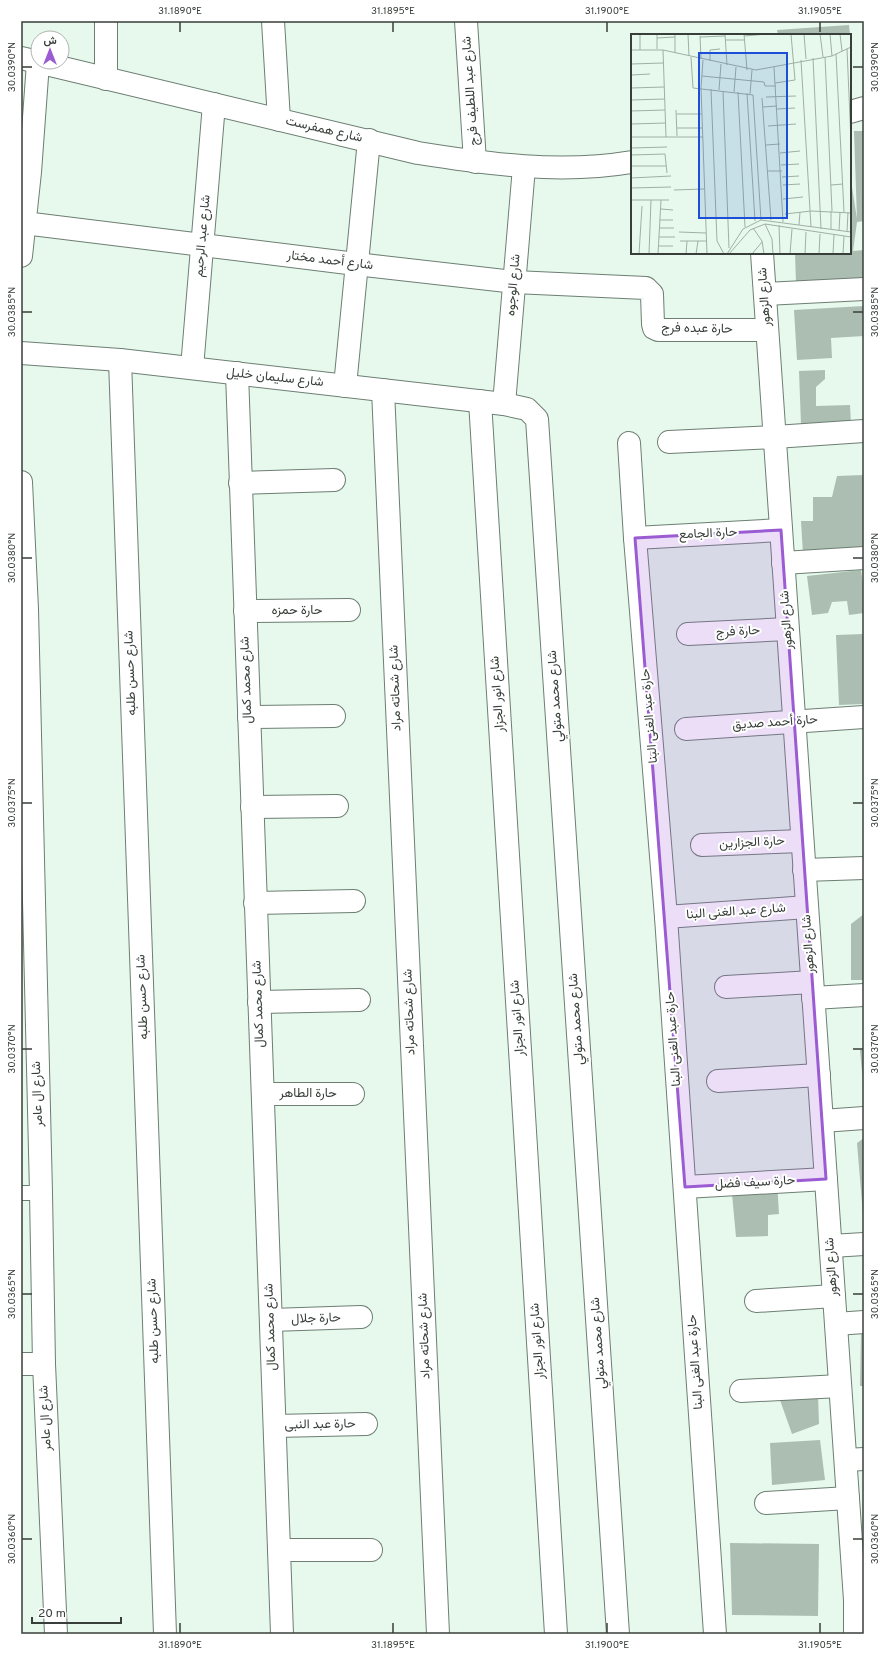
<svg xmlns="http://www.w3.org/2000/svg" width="885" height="1655" font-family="Overpass,Vazirmatn,sans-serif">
	<rect width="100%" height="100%" fill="#e6f9ec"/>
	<g fill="#acbeb2">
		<polygon points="849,25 850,35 778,35 777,30"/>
		<polygon points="854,131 864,131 864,221 857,222 853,251 864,250 864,279 796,283 795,253 850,253 850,174 857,219"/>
		<polygon points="864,306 864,336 831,338 832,358 797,360 794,310"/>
		<polygon points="825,370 825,379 816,387 816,406 850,405 851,424 801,425 799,371"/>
		<polygon points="864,475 864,551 803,554 801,521 813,521 813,497 832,497 837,476"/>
		<polygon points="861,570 864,591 864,613 849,615 847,601 832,602 828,613 812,615 807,576"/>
		<polygon points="864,634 864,704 839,705 836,635"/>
		<polygon points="864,914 864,980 851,980 851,924"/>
		<polygon points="864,1049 864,1083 863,1083 860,1050"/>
		<polygon points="864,1138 864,1215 863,1215 857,1143"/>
		<polygon points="777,1182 779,1214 768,1215 768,1236 736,1237 732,1194"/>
		<polygon points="861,1333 864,1333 864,1386 860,1386"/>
		<polygon points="818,1395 819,1424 792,1434 780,1400"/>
		<polygon points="820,1440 825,1480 772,1485 770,1443"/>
		<polygon points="730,1543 819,1544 818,1616 732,1615"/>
	</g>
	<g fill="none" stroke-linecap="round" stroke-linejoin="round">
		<defs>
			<polyline id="service" points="21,1193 41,1193"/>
			<g id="minor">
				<polyline points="106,21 106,79"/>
				<polyline points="273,21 279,120"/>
				<polyline points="466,21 475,162"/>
				<path d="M21,58L418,153C488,164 560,174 632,162"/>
				<polyline points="850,112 864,108"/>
				<polyline points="24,223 356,264 514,282 646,288 652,294 653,324 654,328 658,330 767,330"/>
				<polyline points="762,253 855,1600 855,1634"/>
				<polyline points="21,256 30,172 38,63"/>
				<polyline points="765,294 864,289"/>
				<polyline points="21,353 120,360 504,404 527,409 537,419 618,1634"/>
				<polyline points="120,360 165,1634"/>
				<polyline points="192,368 214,104"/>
				<polyline points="237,373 282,1634"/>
				<polyline points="345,386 369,140"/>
				<polyline points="383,390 438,1634"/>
				<polyline points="480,401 556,1634"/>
				<polyline points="504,404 524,167"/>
				<polyline points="669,442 775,437 864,431"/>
				<polyline points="629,443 635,538 666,917 715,1634"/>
				<polyline points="21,482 27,609 41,1193 44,1364 56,1634"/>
				<polyline points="240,483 334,480"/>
				<polyline points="635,538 781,530"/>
				<polyline points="783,563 864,558"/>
				<polyline points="245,611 349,610"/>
				<polyline points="688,634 787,629"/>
				<polyline points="249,717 334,716"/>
				<polyline points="686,729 864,717"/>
				<polyline points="252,807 337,806"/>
				<polyline points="702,845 802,841"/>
				<polyline points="804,870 864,868"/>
				<polyline points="255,903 354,901"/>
				<polyline points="666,917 807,907"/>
				<polyline points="726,987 812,982"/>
				<polyline points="813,998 864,995"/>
				<polyline points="259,1002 359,1000"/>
				<polyline points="718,1081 819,1075"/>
				<polyline points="263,1094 353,1094"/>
				<polyline points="822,1121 864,1118"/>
				<polyline points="685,1187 826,1179"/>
				<polyline points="831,1246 864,1244"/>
				<polyline points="756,1301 834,1296"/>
				<polyline points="271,1320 361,1317"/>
				<polyline points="836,1324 864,1322"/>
				<polyline points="21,1364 44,1364"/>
				<polyline points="741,1391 840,1386"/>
				<polyline points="275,1426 366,1424"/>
				<polyline points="846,1460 864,1459"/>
				<polyline points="766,1503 848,1498"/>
				<polyline points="279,1550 371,1550"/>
			</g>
		</defs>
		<use href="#service" stroke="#6d7e73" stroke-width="16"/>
		<use href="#minor" stroke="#6d7e73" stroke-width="24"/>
		<use href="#service" stroke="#fff" stroke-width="14"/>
		<use href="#minor" stroke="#fff" stroke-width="22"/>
	</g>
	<path fill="#9b5cd3" fill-opacity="0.2" stroke="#9b5cd3" stroke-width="3" stroke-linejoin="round" d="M781,530L826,1179L685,1187L635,538Z"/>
	<path fill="none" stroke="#383f3a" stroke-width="1.5" d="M180,22V32M393,22V32M607,22V32M820,22V32M22,67H32M853,67H863M22,312H32M853,312H863M22,558H32M853,558H863M22,803H32M853,803H863M22,1049H32M853,1049H863M22,1294H32M853,1294H863M22,1539H32M853,1539H863M180,1623V1633M393,1623V1633M607,1623V1633M820,1623V1633"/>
	<g text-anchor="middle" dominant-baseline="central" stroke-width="4" stroke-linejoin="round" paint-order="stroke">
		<g font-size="13" fill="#383f3a" stroke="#fff">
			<text transform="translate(471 91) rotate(-94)">شارع عبد اللطيف فرج</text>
			<text transform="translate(324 130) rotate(13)">شارع همفرست</text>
			<text transform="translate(203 236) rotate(-85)">شارع عبد الرحيم</text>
			<text transform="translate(330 261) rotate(7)">شارع أحمد مختار</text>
			<text transform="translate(514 285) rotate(-85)">شارع الوجوه</text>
			<text transform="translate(765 297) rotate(-94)">شارع الزهور</text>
			<text transform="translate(697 329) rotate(1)">حارة عبده فرج</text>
			<text transform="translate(275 378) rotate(6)">شارع سليمان خليل</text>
			<text transform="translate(708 534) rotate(-3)">حارة الجامع</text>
			<text x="297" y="611">حارة حمزه</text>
			<text transform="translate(787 620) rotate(-94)">شارع الزهور</text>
			<text transform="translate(738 632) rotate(-3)">حارة فرج</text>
			<text transform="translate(131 673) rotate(-92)">شارع حسن طلبه</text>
			<text transform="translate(247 680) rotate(-92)">شارع محمد كمال</text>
			<text transform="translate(396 688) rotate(-92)">شارع شحاته مراد</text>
			<text transform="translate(498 694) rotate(-94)">شارع انور الجزار</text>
			<text transform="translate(556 696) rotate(-94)">شارع محمد متولي</text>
			<text transform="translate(650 716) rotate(-95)">حارة عبد الغنى البنا</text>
			<text transform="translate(775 723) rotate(-4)">حارة أحمد صديق</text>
			<text transform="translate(752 843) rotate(-3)">حارة الجزارين</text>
			<text transform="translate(736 912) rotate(-4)">شارع عبد الغنى البنا</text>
			<text transform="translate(809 944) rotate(-94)">شارع الزهور</text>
			<text transform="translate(143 997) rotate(-92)">شارع حسن طلبه</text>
			<text transform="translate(259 1004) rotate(-92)">شارع محمد كمال</text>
			<text transform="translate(410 1012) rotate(-92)">شارع شحاته مراد</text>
			<text transform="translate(518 1018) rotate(-94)">شارع انور الجزار</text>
			<text transform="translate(577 1019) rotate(-94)">شارع محمد متولي</text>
			<text transform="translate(674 1039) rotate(-94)">حارة عبد الغنى البنا</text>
			<text transform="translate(38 1094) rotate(-92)">شارع ال عامر</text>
			<text x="308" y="1094">حارة الطاهر</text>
			<text transform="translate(755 1183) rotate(-3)">حارة سيف فضل</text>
			<text transform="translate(832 1267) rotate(-94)">شارع الزهور</text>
			<text transform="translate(316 1319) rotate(-2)">حارة جلال</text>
			<text transform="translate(154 1321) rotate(-92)">شارع حسن طلبه</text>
			<text transform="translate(271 1327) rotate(-92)">شارع محمد كمال</text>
			<text transform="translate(425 1336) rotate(-92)">شارع شحاته مراد</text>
			<text transform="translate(538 1341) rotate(-94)">شارع انور الجزار</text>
			<text transform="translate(599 1343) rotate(-94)">شارع محمد متولي</text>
			<text transform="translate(696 1362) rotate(-94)">حارة عبد الغنى البنا</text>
			<text transform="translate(46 1418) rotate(-93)">شارع ال عامر</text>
			<text transform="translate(320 1425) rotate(-1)">حارة عبد النبى</text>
		</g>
	</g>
	<g transform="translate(631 34)">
		<rect width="220" height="220" fill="#e6f9ec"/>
		<path fill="none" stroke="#a0afa5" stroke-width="1" d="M0,0V16M9,0V16M26,0V15M44,0V19M57,0L58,22M94,0L96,31M113,0L116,36M173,0L175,25M189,0L192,23M199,0L201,22M209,0L211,17M69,2L70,25M113,2L136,0M69,3L94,2M26,4L44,3M95,6H114M216,15L220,107M0,16H32L125,36L201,22L220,13M32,16L35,103M95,19H115M205,20L213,178M60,23L62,54L122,61L130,186M194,23L201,177M182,24L190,195M72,26L70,54L76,220M170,26L180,193M79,27V16L89,15M0,30L32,29M143,33L152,188M0,41L19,40M71,42L133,48L134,52H145M144,49L164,46L160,0M0,54L33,53M80,55L86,207L93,220M88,56L90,30M92,57L98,214M103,58L105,33M107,58L114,193M116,59L124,187M119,60L121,36M135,63L165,62M131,64L140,186M0,66L34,65M132,73L146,72M146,75L164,74M45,76L46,102M0,77L34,76M46,80H71M0,90L35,89M137,92L165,90M46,94H71M0,103H72M135,111L149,110M0,114L36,113M149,119L169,117M0,121L34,120L36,139M150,131L168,130M0,132H35M136,137H151M151,143L168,142M0,144L40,142M152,151L169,150M200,151L212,150M0,154L40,153M43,156L73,155M152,165L172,163M0,166H38M30,175L42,176M154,180L180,177L220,179M29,186H42M134,190L141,205L142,220M148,191L149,220M168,191L169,178M28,194H43M122,194L131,207L133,220M200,195V177M208,197L209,178M48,198L75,199M216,198L217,178M28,203H44M49,207H75M28,212H42M8,220L11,172M18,220L20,166M27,220L30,166M55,220L56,207M65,220L67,207M96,220L112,195L130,186L220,198M98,220L119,196L134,190L220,203M121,220L131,208M159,220L161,195M174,220L175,198M188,220L189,200M202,220L203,201M212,220L213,202"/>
		<path fill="#1d4ed8" fill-opacity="0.15" stroke="#1d4ed8" stroke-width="2" d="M68,19H156V184H68Z"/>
		<rect width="220" height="220" fill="none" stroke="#383f3a" stroke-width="2"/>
	</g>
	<rect width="885" height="1655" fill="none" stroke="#ffffff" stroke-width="44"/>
	<g transform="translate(50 50)"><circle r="19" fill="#ffffff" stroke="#afb2b0"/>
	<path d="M0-3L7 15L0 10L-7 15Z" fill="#9b5cd3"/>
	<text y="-6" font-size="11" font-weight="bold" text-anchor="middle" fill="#383f3a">ش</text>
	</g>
	<path d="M32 1617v6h89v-6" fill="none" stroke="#383f3a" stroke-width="2"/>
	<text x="38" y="1617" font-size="12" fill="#383f3a" stroke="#ffffff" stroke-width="3" paint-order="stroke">20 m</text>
	<rect x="22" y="22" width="841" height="1611" fill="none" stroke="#383f3a" stroke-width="1.5"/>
	<g font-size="10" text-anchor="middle" fill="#383f3a">
		<text x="180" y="14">31.1890°E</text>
		<text x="393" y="14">31.1895°E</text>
		<text x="607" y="14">31.1900°E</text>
		<text x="820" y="14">31.1905°E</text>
		<text transform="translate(11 67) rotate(-90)" y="4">30.0390°N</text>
		<text transform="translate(874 67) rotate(-90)" y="4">30.0390°N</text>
		<text transform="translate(11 312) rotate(-90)" y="4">30.0385°N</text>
		<text transform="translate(874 312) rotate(-90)" y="4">30.0385°N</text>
		<text transform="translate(11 558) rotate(-90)" y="4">30.0380°N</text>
		<text transform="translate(874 558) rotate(-90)" y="4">30.0380°N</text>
		<text transform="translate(11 803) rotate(-90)" y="4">30.0375°N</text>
		<text transform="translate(874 803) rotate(-90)" y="4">30.0375°N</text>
		<text transform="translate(11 1049) rotate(-90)" y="4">30.0370°N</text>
		<text transform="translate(874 1049) rotate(-90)" y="4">30.0370°N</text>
		<text transform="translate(11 1294) rotate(-90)" y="4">30.0365°N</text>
		<text transform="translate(874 1294) rotate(-90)" y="4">30.0365°N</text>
		<text transform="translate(11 1539) rotate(-90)" y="4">30.0360°N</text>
		<text transform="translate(874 1539) rotate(-90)" y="4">30.0360°N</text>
		<text x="180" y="1648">31.1890°E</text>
		<text x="393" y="1648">31.1895°E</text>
		<text x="607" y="1648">31.1900°E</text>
		<text x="820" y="1648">31.1905°E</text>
	</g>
</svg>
